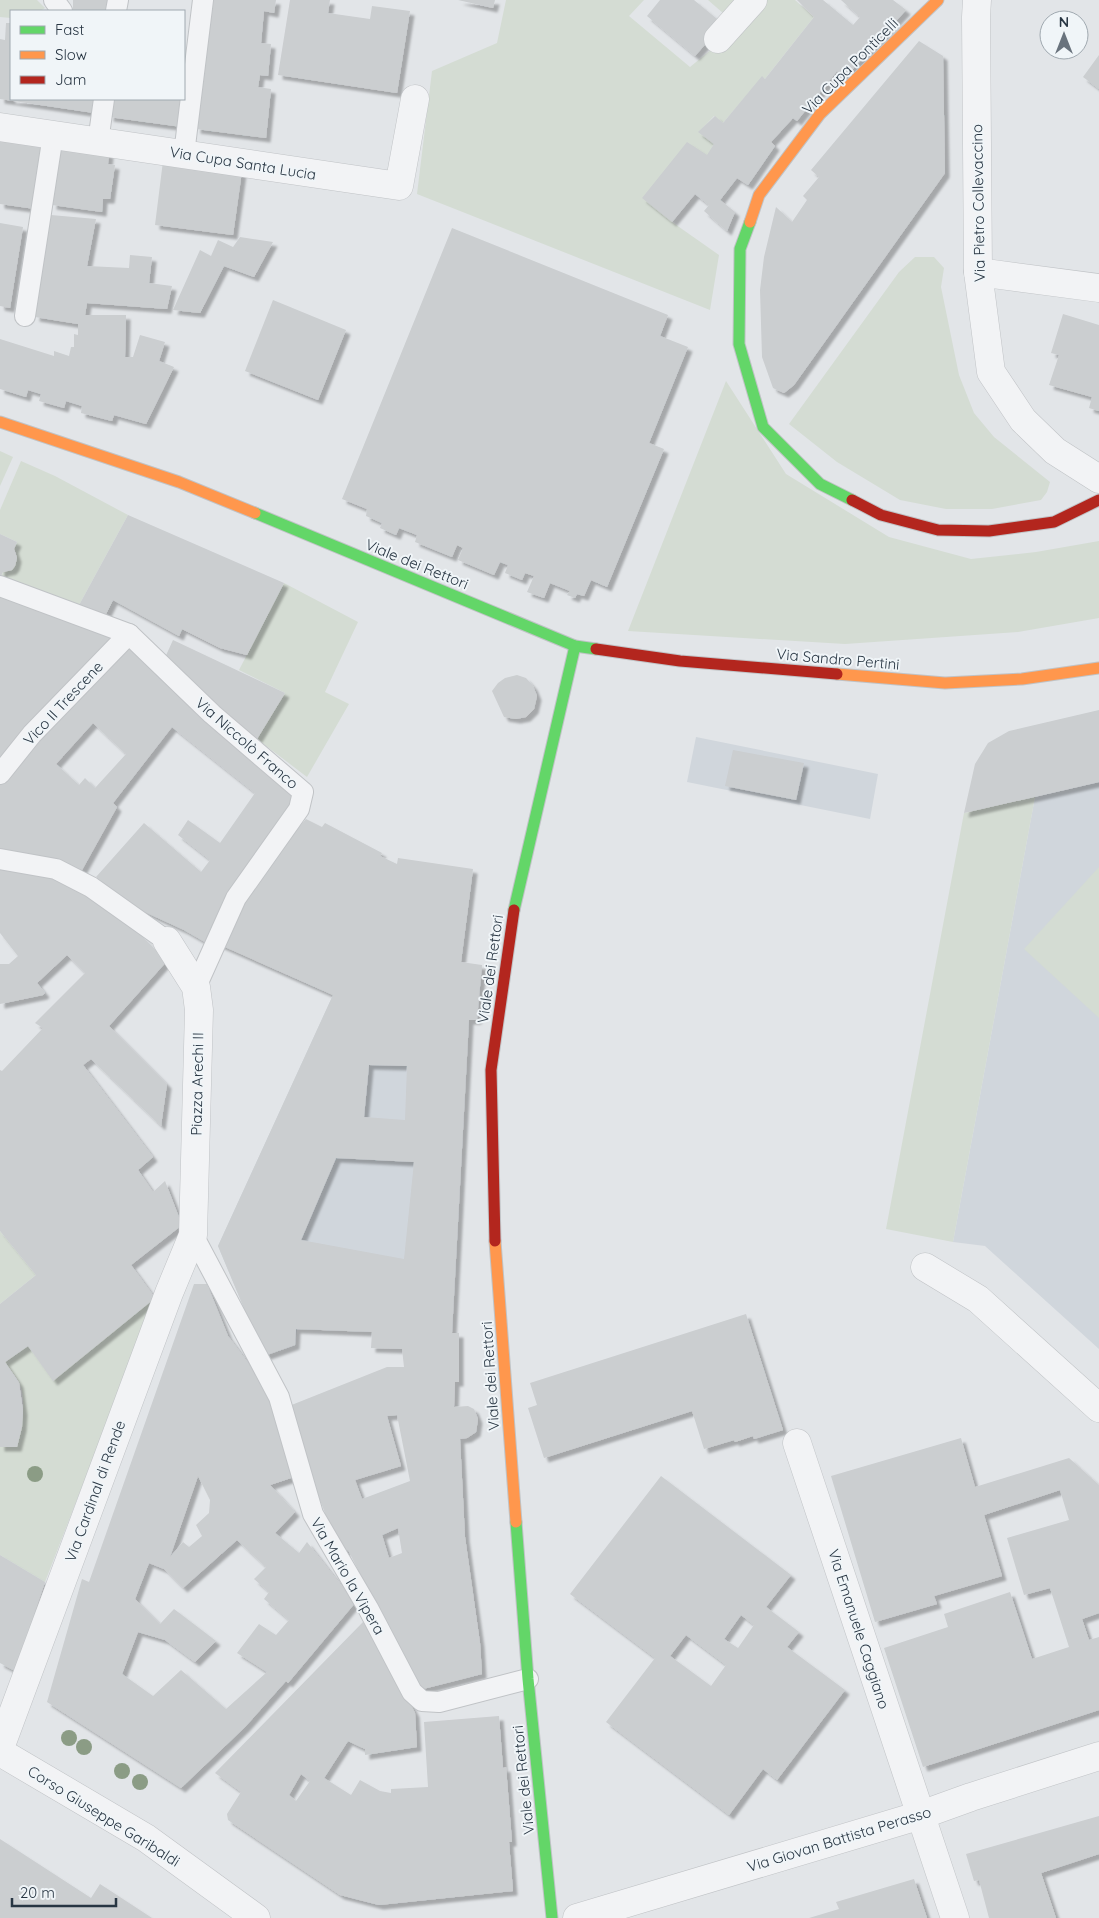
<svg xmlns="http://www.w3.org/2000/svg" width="1099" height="1918" font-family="Quicksand,sans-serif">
	<defs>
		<filter id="shadow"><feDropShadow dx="4.5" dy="4.5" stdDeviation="1" flood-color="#0004"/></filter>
	</defs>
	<rect width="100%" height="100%" fill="#e2e5e8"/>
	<g fill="#d0d6dc">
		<polygon points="696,737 878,774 870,819 687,782"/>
		<polygon points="1099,782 1099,1349 985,1246 953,1242 1035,797"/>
		<polygon points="482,965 477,1020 469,1020 452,1333 372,1332 297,1329 295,1345 264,1356 218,1246 333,995"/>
	</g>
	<g fill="#d4dcd3">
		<polygon points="0,0 37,0 45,8 40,11 11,11 11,18 0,17"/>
		<polygon points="506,0 644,0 629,16 690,67 739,27 708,0 795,0 814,17 765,79 762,77 723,123 714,116 699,132 714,144 672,222 719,255 710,310 417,194 432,71 497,43"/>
		<polygon points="915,257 934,257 944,268 941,287 959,375 974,413 994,437 1050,482 1047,492 1041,500 992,509 946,509 900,500 837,462 789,424 899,272"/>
		<polygon points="726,381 786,474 889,537 971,559 1036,552 1099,541 1099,618 1018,632 845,644 628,631"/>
		<polygon points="0,451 13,457 0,486"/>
		<path d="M21,461L55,476L128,515L78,607L0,578L3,572L12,570C17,564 19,556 14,549L17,542L0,534V510Z"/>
		<polygon points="284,583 358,622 325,692 349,704 307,777 257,739 285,693 239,670"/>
		<polygon points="1035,797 953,1242 886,1229 964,813"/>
		<polygon points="1099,867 1099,1018 1024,949"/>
		<polygon points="0,1231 36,1275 0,1304"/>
		<path d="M155,1298L45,1582L0,1555V1447H17C22,1428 27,1400 19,1382C15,1375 9,1369 5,1362L28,1346L53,1380Z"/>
	</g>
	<g fill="#cbced0" fill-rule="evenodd" filter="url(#shadow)">
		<polygon points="73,0 111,0 109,11 73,11"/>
		<polygon points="213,0 276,0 274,13 264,11 261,43 271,44 268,76 260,75 258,87 271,89 266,138 196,129"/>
		<polygon points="290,0 330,0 328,13 370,19 372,6 410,11 397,93 278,75"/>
		<polygon points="458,0 495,0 493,8"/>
		<polygon points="660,0 694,0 723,24 695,56 647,16"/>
		<polygon points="797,0 823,0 853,25 860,17 841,0 893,0 906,10 844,79 837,71 797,121 793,118 771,142 775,146 748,185 737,178 720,200 735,212 727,231 704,211 709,205 695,194 672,222 642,198 687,142 707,155 714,144 698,132 715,116 723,123 762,76 765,79 814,17"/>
		<polygon points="6,23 11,23 11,99 96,99 94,113 0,99 0,39 5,40"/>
		<polygon points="919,41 943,56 945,173 794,385 784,393 773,388 762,357 760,290 764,257 776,207 792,222 807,200 803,196 819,177 811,170"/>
		<polygon points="1099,55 1099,89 1083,77"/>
		<polygon points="184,66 190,67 182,127 109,117 112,99 184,99"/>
		<polygon points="0,139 45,146 35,209 0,204"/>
		<polygon points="59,147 109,153 108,164 115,165 110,199 103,199 102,212 52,205"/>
		<polygon points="163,161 242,171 233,235 155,225"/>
		<polygon points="51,215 96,219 87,266 129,268 130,255 152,257 149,283 172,286 167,309 87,303 85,315 126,315 125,357 133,357 140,335 165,342 159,361 174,367 146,424 114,415 112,421 81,413 82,406 66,401 64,408 39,401 41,394 28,390 26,397 0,389 0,339 54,356 54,351 69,356 71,347 74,347 74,334 78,335 78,324 35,317"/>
		<polygon points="0,223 23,227 10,308 0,306"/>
		<polygon points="452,228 668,315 660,336 688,347 649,443 664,449 607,587 591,580 584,596 577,594 575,598 567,595 570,591 550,583 544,598 527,592 534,576 525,573 522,580 505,573 508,565 500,562 494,575 458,560 463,548 457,545 452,557 415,542 417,535 399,528 396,535 380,528 382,523 366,516 367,509 342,499"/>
		<polygon points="240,237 273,242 254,277 224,266 200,313 173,310 200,250 211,256 218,240 233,247"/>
		<polygon points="273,300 346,330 318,400 245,371"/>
		<polygon points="1063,314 1099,325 1099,411 1089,408 1092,397 1049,385 1059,355 1051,353"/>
		<polygon points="128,515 284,583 247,655 220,648 182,629 179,636 113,600 105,616 78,607"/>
		<polygon points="0,534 17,542 14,549 17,558 15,566 12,570 3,572 0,578"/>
		<polygon points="0,590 120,634 0,764"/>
		<polygon points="173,640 285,693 257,739 163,662"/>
		<path d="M133,642L299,797L205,942L184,930L134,907L96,877L144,823L201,872L210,860L178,835L188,820L220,843L255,793L172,727L113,803L117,807L82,870L0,851V783L6,774ZM93,723L126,754L95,788L85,778L79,785L56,764Z"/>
		<polygon points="517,675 526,678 533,686 537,696 534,709 526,717 516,719 504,717 492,691 498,683 505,678"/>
		<polygon points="1099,710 1099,782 964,813 975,764 988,743 1009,731"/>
		<polygon points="733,750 804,763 796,800 725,786"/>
		<path d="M306,819L322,827L325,823L382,853L380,856L397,864L398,858L473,869L461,962L482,965L477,1020H469L452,1333H459V1382H455L454,1407L468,1406L474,1409L478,1419L476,1432L467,1438L460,1439L465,1537L480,1643L482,1674L419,1690L348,1550L340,1553L300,1447L289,1406L387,1367H404L402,1349L371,1348L372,1332L296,1329L295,1345L264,1356L218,1246L333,995L216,943L246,888ZM369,1065L407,1066L405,1120L364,1117ZM336,1158L414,1162L404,1259L301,1240ZM397,1415L410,1481L362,1499L355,1480L401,1466L387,1416ZM398,1528L402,1553L389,1558L382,1535Z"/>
		<polygon points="0,868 70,880 128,923 167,961 109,1026 167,1084 161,1126 91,1059 83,1065 153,1157 138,1170 153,1192 165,1181 182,1225 131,1265 155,1298 53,1381 28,1346 5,1362 19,1383 23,1411 22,1427 17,1447 0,1447 0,1304 36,1275 0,1231 0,1070 2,1071 43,1028 35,1023 85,973 67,955 37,983 45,993 43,995 0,1004 0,964 9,964 18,956 0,933"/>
		<path d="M194,1284H207L228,1336L274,1398L294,1477L270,1485L295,1512L275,1533L299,1553L307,1542L355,1603L288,1683L286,1681L245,1727L181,1788L47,1702L82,1579L89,1582ZM198,1476L210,1500L209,1513L196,1525L202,1536L189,1547L183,1542L170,1557ZM237,1540L266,1567L254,1579L269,1592L264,1599L289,1620L276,1635L259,1624L237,1653L267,1672L226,1709L181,1670L153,1696L122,1674L138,1632L165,1640L195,1662L216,1641L174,1609L160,1624L135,1599L149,1563L164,1569L183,1588Z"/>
		<polygon points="746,1314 783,1430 754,1439 753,1436 735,1442 734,1440 704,1449 692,1411 544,1458 528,1408 537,1405 530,1383"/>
		<polygon points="961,1438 975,1487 1069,1458 1099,1485 1099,1613 1082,1619 1089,1640 1099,1637 1099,1710 923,1767 884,1648 948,1627 944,1614 1010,1592 1032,1659 1069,1647 1050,1588 1024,1595 1007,1538 1069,1520 1060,1490 984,1515 1002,1576 934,1596 937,1604 875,1622 831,1476"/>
		<path d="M661,1476L791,1575L766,1607L799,1632L787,1647L845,1690L777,1780L763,1769L729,1815L606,1722L655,1658L570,1594ZM741,1615L754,1625L738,1648L724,1639ZM686,1635L726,1665L711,1686L670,1656Z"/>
		<polygon points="0,1555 45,1582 15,1671 0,1663"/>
		<path d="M363,1622L385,1654L415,1713L417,1747L365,1755V1749L348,1741L324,1778L351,1795L360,1780L380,1791L391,1793V1789L428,1787L424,1722L499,1716L503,1768L506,1767L512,1842H509L513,1891L379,1905L340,1895L228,1820L227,1814L241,1792L215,1773ZM301,1774L310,1781L296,1801L289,1795Z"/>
		<polygon points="1099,1816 1099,1854 1041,1873 1056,1918 989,1918 979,1880 974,1881 966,1854"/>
		<polygon points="0,1839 91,1898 100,1884 152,1918 0,1918"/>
		<polygon points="914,1879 927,1918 809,1918 839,1909 836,1902"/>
	</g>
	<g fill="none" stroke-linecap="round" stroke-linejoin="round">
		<defs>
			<g id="lane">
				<polyline points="54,0 62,11"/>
				<polyline points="116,11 118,0"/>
				<polyline points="98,142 104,99"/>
				<polyline points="184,154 203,0"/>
				<polyline points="25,316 53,135"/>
				<polyline points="0,586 129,634 212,714 303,792 299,809 236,898 196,987"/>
				<polyline points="0,774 32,734 129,634"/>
				<polyline points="0,859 56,869 91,887 167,941"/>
				<polyline points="193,1235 279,1397 313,1514 368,1608 412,1692 422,1701 439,1702 528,1679"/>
			</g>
			<g id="street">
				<polyline points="977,0 976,17 978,272 991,372 1023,420 1055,451 1099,479"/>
				<polyline points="718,39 753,0"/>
				<polyline points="0,127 399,186 415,99"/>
				<polyline points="978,272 1099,288"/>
				<polyline points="925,1267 978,1299 1099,1408"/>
				<polyline points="797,1443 955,1918"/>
				<polyline points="0,1748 169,1293 193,1235 199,1010 196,987 167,941"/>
				<polyline points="0,1752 146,1838 256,1918"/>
				<polyline points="577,1918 921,1815 971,1797 1099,1756"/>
			</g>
			<g id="fast">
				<polyline points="750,222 740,249 739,344 763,427 820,484 852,500"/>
				<polyline points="255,513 575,646 596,649"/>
				<polyline points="514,910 575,646"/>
				<polyline points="516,1522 528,1679 552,1918"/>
			</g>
			<g id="slow">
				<polyline points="750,222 759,195 820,114 938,0"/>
				<polyline points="0,422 179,482 255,513"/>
				<polyline points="837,674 945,683 1022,679 1099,668"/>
				<polyline points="495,1241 516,1522"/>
			</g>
			<g id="jam">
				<polyline points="852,500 881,515 938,530 989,531 1054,522 1099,500"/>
				<polyline points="596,649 680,661 837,674"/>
				<polyline points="495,1241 491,1070 514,910"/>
			</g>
		</defs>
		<use href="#lane" stroke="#c0c3c6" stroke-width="22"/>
		<use href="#street" stroke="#c0c3c6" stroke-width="29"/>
		<use href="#fast" stroke="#c0c3c6" stroke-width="13"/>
		<use href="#slow" stroke="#c0c3c6" stroke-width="13"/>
		<use href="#jam" stroke="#c0c3c6" stroke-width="13"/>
		<use href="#lane" stroke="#f2f3f5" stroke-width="20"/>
		<use href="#street" stroke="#f2f3f5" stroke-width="28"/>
		<use href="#fast" stroke="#63d668" stroke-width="11"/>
		<use href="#slow" stroke="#ff974d" stroke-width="11"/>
		<use href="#jam" stroke="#b3261e" stroke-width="11"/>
	</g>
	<g fill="#8b9c85">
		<circle cx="35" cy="1474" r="8"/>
		<circle cx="69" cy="1738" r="8"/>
		<circle cx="84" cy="1747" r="8"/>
		<circle cx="122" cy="1771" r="8"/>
		<circle cx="140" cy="1782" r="8"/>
	</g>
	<g text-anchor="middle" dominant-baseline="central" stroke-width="4" stroke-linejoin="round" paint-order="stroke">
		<g font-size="15" fill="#283643" stroke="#f0f5f8">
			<text transform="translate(850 66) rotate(-45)">Via Cupa Ponticelli</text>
			<text transform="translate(243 163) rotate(9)">Via Cupa Santa Lucia</text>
			<text transform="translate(978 203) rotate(-91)">Via Pietro Collevaccino</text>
			<text transform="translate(417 564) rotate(22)">Viale dei Rettori</text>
			<text transform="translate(838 659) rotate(5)">Via Sandro Pertini</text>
			<text transform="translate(63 703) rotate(-47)">Vico II Trescene</text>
			<text transform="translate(247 743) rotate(41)">Via Niccolò Franco</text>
			<text transform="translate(490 969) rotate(-82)">Viale dei Rettori</text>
			<text transform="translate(197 1084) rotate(-89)">Piazza Arechi II</text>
			<text transform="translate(490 1376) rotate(-94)">Viale dei Rettori</text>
			<text transform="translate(95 1491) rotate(-70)">Via Cardinal di Rende</text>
			<text transform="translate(348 1576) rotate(60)">Via Mario la Vipera</text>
			<text transform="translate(859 1629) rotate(72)">Via Emanuele Caggiano</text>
			<text transform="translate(523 1780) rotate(-96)">Viale dei Rettori</text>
			<text transform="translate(104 1816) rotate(32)">Corso Giuseppe Garibaldi</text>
			<text transform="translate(839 1839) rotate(-17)">Via Giovan Battista Perasso</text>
		</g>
	</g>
	<rect x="10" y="10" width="175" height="90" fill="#f0f5f8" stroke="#a0a9b0"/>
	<rect x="20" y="26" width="25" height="8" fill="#63d668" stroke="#a0a9b0"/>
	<text x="55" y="35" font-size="15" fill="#283643">Fast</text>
	<rect x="20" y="51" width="25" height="8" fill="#ff974d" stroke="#a0a9b0"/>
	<text x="55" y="60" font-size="15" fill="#283643">Slow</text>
	<rect x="20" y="76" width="25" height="8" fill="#b3261e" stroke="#a0a9b0"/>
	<text x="55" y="85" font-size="15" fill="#283643">Jam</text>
	<g transform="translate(1064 35)"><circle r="24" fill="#f0f5f8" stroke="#a0a9b0"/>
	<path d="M0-4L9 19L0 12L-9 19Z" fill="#69737d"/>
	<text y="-8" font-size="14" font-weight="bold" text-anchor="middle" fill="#283643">N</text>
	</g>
	<path d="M12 1898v8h104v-8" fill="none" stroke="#283643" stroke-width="2.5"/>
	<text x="20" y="1898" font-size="15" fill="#283643" stroke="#f0f5f8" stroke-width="4" paint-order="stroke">20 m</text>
</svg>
